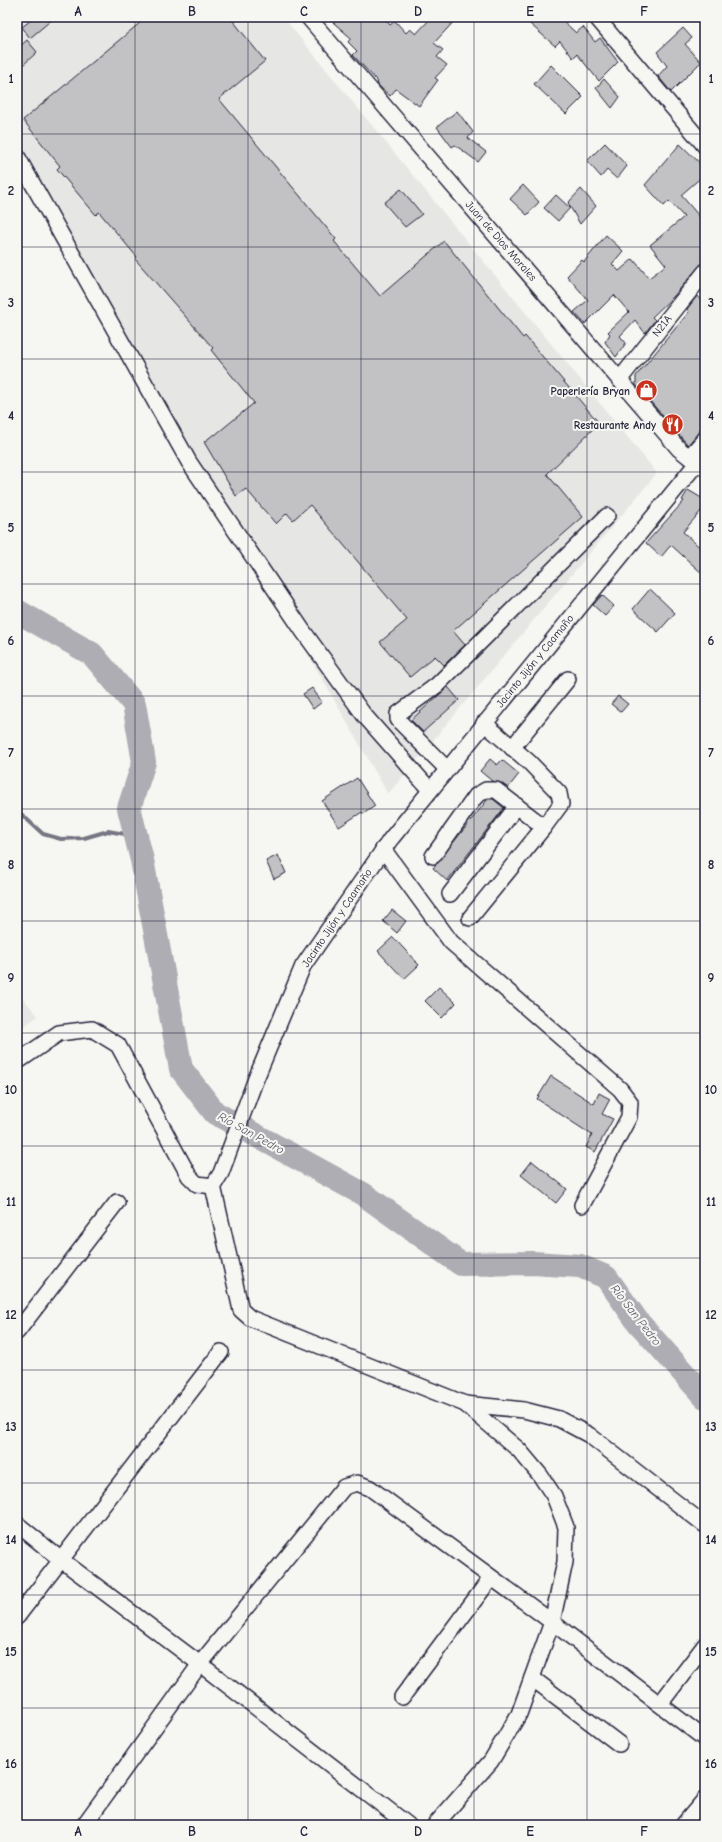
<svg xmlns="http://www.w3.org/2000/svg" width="722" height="1842" font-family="'Comic Neue',sans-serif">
	<rect width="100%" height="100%" fill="#f6f6f2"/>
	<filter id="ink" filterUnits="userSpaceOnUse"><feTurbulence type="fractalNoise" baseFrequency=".025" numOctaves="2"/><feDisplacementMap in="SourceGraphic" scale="8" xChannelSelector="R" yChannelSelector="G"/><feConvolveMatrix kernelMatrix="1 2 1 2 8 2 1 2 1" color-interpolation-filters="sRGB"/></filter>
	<g filter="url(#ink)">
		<g fill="#e6e6e4">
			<polygon points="17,17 283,17 657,473 388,794 17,145"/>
			<polygon points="17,992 38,1016 17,1031"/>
		</g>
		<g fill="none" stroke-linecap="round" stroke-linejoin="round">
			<polyline stroke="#757583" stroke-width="4" points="17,812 20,813 43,834 61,839 84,838 108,831 136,836"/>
			<polyline stroke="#adadb3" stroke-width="24" points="17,611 92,654 134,704 144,762 129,808 142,860 181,1069 215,1113 363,1194 461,1264 533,1263 580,1266 606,1277 638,1322 705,1397"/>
		</g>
		<g fill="#c2c2c4" stroke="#22223b">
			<polygon points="35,17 55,17 30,38 22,27"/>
			<polygon points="147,17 230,17 265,61 219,99 336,239 334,241 380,296 444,241 523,338 525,336 599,423 547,474 583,517 453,631 465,645 444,665 435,656 410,677 380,642 407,620 310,505 293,520 287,513 276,524 246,489 236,496 204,442 214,434 215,435 254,403 211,350 213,348 135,259 137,257 99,212 96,215 57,169 60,166 23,120"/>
			<polygon points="327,17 383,17 390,25 395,21 406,33 410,29 416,34 432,17 458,17 434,43 443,50 437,57 447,65 435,78 438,80 419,106 396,89 390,96 380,87 377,83 378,82 353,55 357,51 348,42 351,38"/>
			<polygon points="522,17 559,17 576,33 583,27 595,42 600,38 618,62 599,81 577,54 573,58 560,41 555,46"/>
			<polygon points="683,28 692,38 685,44 701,62 671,92 658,76 667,66 657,52"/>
			<polygon points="27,40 37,52 22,66 17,61 17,49"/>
			<polygon points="551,65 583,97 566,114 534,84"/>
			<polygon points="604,79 620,97 612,108 596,88"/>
			<polygon points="457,111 473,132 468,138 486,152 478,162 455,145 452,147 437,127"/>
			<polygon points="605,143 627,166 617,179 607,170 601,177 587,161"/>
			<polygon points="680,144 705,168 705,174 681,195 705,223 705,259 674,296 652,317 655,320 645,333 635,320 620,336 626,343 616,357 605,342 610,334 608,332 629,312 614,295 585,324 574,312 588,300 567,276 582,260 584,262 606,235 623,251 612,264 619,271 633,259 649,278 666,265 650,245 684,217 669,201 664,206 645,185"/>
			<polygon points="523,185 539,202 527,215 510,199"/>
			<polygon points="401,189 422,214 405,227 384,203"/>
			<polygon points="581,189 596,206 580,224 568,203"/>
			<polygon points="556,195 570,208 558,221 544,208"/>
			<polygon points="697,296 705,305 705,424 688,445 636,385 636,376 689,312 687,309"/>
			<polygon points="688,490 705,500 705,514 701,511 683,532 705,552 705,576 671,545 661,557 646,543 684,501 682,500"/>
			<polygon points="650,589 675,613 658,632 633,609"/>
			<polygon points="602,595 614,606 605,616 593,605"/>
			<polygon points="448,687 459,700 423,732 411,720"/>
			<polygon points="312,688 322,702 313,709 303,694"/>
			<polygon points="618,696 628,704 621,712 611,704"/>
			<polygon points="490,759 497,765 502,760 519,774 508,788 501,783 492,781 480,771"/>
			<polygon points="357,778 375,806 363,814 362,812 339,827 322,801"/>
			<polygon points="488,799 493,799 504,808 447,881 433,868"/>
			<polygon points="278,855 286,873 274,879 266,861"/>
			<polygon points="392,910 406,921 397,933 383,921"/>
			<polygon points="393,937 419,965 404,979 378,951"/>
			<polygon points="439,987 456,1003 442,1018 425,1001"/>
			<polygon points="551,1076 594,1104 599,1093 610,1099 602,1114 613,1119 595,1152 586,1147 592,1135 537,1099"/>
			<polygon points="532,1161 567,1189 556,1203 521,1175"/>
		</g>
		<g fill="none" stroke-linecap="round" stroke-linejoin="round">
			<defs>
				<g id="minor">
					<polyline points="308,17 679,449 697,463 705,468"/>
					<polyline points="596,17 705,146"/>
					<polyline points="17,156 189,462 303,631 364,715 430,790"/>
					<polyline points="620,379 705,272"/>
					<polyline points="689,457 705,439"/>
					<polyline points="512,748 568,679"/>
					<polyline points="447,769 401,723 398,719 398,714 437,685 607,516"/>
					<polyline points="383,849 451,942 620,1089 630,1102 629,1117 582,1205"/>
					<polyline points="433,856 476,796 486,790 496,790 544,827"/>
					<polyline points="450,894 517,806"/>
					<polyline points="470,918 544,827 561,804 559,793 529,762 484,723"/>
					<polyline points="17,1062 59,1033 92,1029 118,1045 189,1176 197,1184 213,1186 221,1173 255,1081 303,966 390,840 697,463 705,456"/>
					<polyline points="213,1186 241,1310 250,1318 465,1404 519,1450 540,1475 554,1496 566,1527 565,1562 552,1622 519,1714 491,1761 435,1825"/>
					<polyline points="17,1332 117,1202"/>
					<polyline points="465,1404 524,1410 559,1419 589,1435 705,1525"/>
					<polyline points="17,1524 60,1559 200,1664 408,1825"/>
					<polyline points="17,1617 221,1352"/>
					<polyline points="532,1678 619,1744"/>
					<polyline points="402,1697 491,1578"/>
					<polyline points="660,1704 705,1645"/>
					<polyline points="84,1825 200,1664 344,1487 357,1483 370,1488 552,1622 705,1739"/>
					<polyline points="683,1825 705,1799"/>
				</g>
			</defs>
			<use href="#minor" stroke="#22223b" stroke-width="18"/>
			<use href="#minor" stroke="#f6f6f2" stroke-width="15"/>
		</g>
	</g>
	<path fill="none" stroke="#22223b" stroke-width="1" stroke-opacity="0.55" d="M135,17V1825M248,17V1825M361,17V1825M474,17V1825M587,17V1825M17,134H705M17,247H705M17,359H705M17,472H705M17,584H705M17,696H705M17,809H705M17,921H705M17,1033H705M17,1146H705M17,1258H705M17,1370H705M17,1483H705M17,1595H705M17,1708H705"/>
	<defs>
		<symbol id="shop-disc" viewBox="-11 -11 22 22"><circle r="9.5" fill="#c8321e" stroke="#f6f6f2"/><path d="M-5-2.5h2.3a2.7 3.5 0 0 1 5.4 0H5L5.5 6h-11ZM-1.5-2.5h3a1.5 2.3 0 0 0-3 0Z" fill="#fff"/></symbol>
		<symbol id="restaurant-disc" viewBox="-11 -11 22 22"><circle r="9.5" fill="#c8321e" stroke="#f6f6f2"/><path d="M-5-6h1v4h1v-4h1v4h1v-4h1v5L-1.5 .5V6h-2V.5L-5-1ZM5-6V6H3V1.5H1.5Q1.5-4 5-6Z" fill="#fff"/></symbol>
	</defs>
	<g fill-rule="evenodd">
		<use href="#shop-disc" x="634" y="378" width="25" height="25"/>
		<use href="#restaurant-disc" x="660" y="412" width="25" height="25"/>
	</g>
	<g text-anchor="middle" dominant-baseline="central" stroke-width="4" stroke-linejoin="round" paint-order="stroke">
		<g font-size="11" fill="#22223b" stroke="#f6f6f2">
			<text transform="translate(501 241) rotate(49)">Juan de Dios Morales</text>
			<text transform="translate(662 326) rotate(-52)">N21A</text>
			<text transform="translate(535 661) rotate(-51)">Jacinto Jijón y Caamaño</text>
			<text transform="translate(337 918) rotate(-56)">Jacinto Jijón y Caamaño</text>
		</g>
		<g font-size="11" font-weight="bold" fill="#22223b" stroke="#f6f6f2" text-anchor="end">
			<text x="630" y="391">Paperlería Bryan</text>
			<text x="656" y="425">Restaurante Andy</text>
		</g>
		<g font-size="12" font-style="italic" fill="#535365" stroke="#f6f6f2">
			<text transform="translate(251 1133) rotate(29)">Río San Pedro</text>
			<text transform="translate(636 1315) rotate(52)">Río San Pedro</text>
		</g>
	</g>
	<rect width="722" height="1842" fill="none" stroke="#f6f6f2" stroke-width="44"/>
	<rect x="22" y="22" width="678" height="1798" fill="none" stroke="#22223b" stroke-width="1.5"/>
	<g font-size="13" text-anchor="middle" font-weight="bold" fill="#22223b">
		<text x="78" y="16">A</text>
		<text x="192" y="16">B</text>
		<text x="304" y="16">C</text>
		<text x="418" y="16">D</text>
		<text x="530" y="16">E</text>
		<text x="644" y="16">F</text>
		<text x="11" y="83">1</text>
		<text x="711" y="83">1</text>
		<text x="11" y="195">2</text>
		<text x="711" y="195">2</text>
		<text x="11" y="307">3</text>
		<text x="711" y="307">3</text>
		<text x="11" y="420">4</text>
		<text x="711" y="420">4</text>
		<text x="11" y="532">5</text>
		<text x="711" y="532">5</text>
		<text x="11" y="645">6</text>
		<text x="711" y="645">6</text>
		<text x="11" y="757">7</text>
		<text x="711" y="757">7</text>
		<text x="11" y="869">8</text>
		<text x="711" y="869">8</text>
		<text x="11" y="982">9</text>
		<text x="711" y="982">9</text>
		<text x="11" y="1094">10</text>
		<text x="711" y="1094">10</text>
		<text x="11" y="1206">11</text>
		<text x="711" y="1206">11</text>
		<text x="11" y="1319">12</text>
		<text x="711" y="1319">12</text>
		<text x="11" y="1431">13</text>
		<text x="711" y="1431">13</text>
		<text x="11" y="1544">14</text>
		<text x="711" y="1544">14</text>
		<text x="11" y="1656">15</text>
		<text x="711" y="1656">15</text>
		<text x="11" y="1768">16</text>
		<text x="711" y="1768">16</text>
		<text x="78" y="1836">A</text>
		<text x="192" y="1836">B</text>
		<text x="304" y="1836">C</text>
		<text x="418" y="1836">D</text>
		<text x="530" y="1836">E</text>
		<text x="644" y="1836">F</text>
	</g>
</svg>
